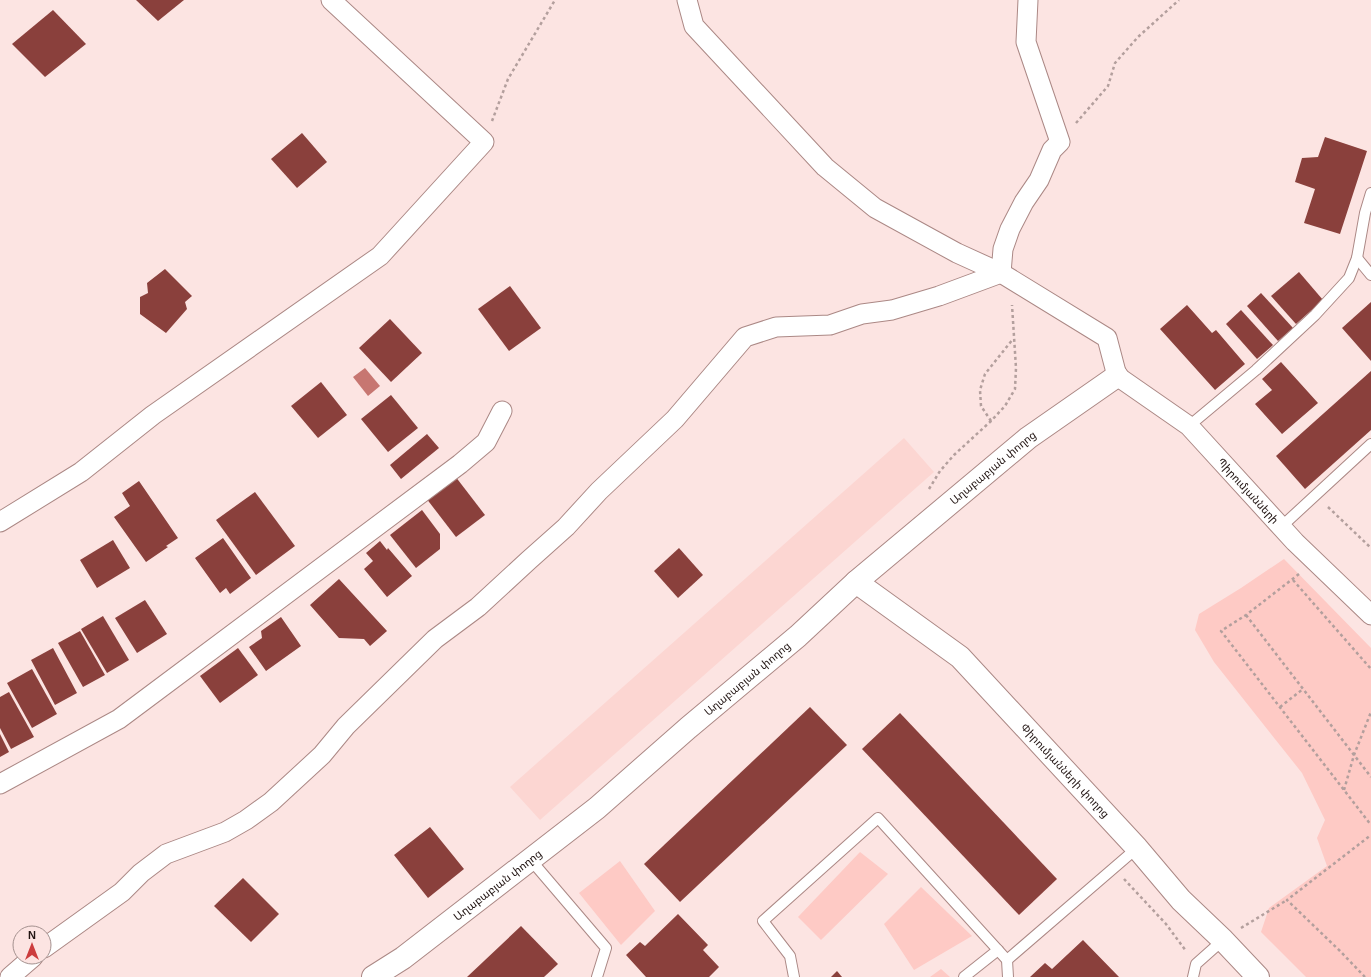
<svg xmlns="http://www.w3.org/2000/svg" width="1371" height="977" font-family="Helvetica,'Noto Sans Armenian',sans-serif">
	<rect width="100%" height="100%" fill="#fce4e2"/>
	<polygon fill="#fcd6d2" points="904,438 934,472 540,820 510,787"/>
	<g fill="#fecac5">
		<polygon points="1284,559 1371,648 1371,977 1306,977 1261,932 1269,908 1327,866 1317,838 1325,820 1302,773 1214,662 1195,630 1199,614 1241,588"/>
		<polygon points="860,852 888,874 821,940 798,917"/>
		<polygon points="620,861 655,911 621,945 579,893"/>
		<polygon points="921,887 972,936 914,970 884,924"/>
		<polygon points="941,969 950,977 930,977"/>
	</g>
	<polygon fill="#c77671" points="365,368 380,386 368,396 353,377"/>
	<g fill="#8a403c">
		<polygon points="136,0 184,0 158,21"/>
		<polygon points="53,10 86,44 45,77 12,44"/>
		<polygon points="302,133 327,162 297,188 271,159"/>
		<polygon points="1325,137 1367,151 1340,234 1304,223 1315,189 1295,182 1302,158 1318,157"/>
		<polygon points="165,269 192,296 185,302 187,309 166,333 140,314 140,297 148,293 147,283"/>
		<polygon points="1299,272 1323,300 1296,324 1271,296"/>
		<polygon points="510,286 541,328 509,351 478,309"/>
		<polygon points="1261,293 1293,328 1278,341 1247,306"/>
		<polygon points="1371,302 1371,361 1342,328"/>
		<polygon points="1187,305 1212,333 1216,330 1245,364 1215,390 1160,329"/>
		<polygon points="1241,310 1273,345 1257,359 1226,324"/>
		<polygon points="390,319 422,353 391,382 359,348"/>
		<polygon points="1281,362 1318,403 1282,434 1255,404 1272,390 1262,379"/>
		<polygon points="1371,371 1371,430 1305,489 1276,456"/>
		<polygon points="321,382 347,415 318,438 291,406"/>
		<polygon points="391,395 418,428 388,452 361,419"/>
		<polygon points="427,434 439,448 401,479 390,465"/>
		<polygon points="455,476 485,515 456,537 426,498"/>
		<polygon points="139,481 178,538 166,546 168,547 146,562 114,517 130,506 122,493"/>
		<polygon points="255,492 295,546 256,575 216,520"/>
		<polygon points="422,510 440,534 440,549 416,568 390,535"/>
		<polygon points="223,538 251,578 230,594 226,588 220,593 195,558"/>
		<polygon points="113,540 130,568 97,588 80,560"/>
		<polygon points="380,541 387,550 388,548 412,576 387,597 364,569 373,561 366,553"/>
		<polygon points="679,548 703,575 678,598 654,571"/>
		<polygon points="339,579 387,631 370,646 364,639 339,638 310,605"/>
		<polygon points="145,600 167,634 137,653 115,618"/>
		<polygon points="103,616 129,660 107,673 81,629"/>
		<polygon points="281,617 301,646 266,671 249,647 262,638 261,631"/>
		<polygon points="80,631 105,675 83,687 58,643"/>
		<polygon points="53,648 77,693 55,705 31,660"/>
		<polygon points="238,648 258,675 220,703 200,676"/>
		<polygon points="32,669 57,714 32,728 7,683"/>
		<polygon points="9,692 34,737 11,749 0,728 0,697"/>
		<polygon points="810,707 847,745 680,902 644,864"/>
		<polygon points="900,713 1057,879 1019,915 862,749"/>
		<polygon points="0,734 9,752 0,757"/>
		<polygon points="430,827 464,869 428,898 394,855"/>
		<polygon points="243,878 279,914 251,942 214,906"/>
		<polygon points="678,914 708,945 703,950 719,967 709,977 646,977 626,955 640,942 645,946"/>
		<polygon points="521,926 558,964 544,977 467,977"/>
		<polygon points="1083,940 1119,977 1030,977 1045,963 1052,969"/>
		<polygon points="837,971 842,977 831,977"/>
	</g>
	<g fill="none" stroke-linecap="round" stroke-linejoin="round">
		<defs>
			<g id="service">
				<polyline points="1357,258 1371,275"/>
				<polyline points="1189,426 1256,370 1315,315 1349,278 1357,258 1365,213 1371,193"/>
				<polyline points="1281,527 1371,444"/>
				<polyline points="530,859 606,948 597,977"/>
				<polyline points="1007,960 1137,848"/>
				<polyline points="794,977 790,956 763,921 878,818 1007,960 1008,977"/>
				<polyline points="964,977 998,950"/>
				<polyline points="1193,977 1196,964 1223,940"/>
			</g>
			<g id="minor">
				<path id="s1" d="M687,0L694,26L825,167L875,208L957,253L1001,273L1107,338L1117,376L1189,426L1295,542L1371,615"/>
				<polyline points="0,522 81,472 153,415 380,256 484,142 331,0"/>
				<polyline points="0,784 119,719 460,464 486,442 502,411"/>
				<polyline points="44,948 122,892 141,873 166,854 225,832 246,820 271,802 322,755 346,726 435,639 478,607 529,560 566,527 599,491 675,419 745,337 776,327 830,325 862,314 892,310 939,296 1001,273 1003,249 1010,229 1024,202 1039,180 1052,150 1060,142 1026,42 1028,0"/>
				<polyline points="10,977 33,957"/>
			</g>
			<g id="tertiary">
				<path id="s2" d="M856,582L960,657L1137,848L1181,900L1223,940L1258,977"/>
				<path id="s3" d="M373,977L403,958L597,808L688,728L798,636L856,582L1028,438L1117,376"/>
			</g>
		</defs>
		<use href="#service" stroke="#ab8885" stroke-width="12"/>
		<use href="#minor" stroke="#ab8885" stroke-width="21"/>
		<use href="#tertiary" stroke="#ab8885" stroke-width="24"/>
		<g stroke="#b39f9d" stroke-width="2.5" stroke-dasharray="3 3" stroke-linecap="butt">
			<polyline points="492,121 508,79 555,0"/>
			<polyline points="1076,123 1108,86 1115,63 1138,37 1179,0"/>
			<polyline points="991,421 981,406 980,390 985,374 1013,339"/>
			<polyline points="929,489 940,471 954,455 991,421 1005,406 1015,389 1016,368 1012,305"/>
			<polyline points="1328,507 1371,548"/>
			<polyline points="1299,574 1246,615 1221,631 1371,825"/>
			<polyline points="1293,580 1371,669"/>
			<polyline points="1246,615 1371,777"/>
			<polyline points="1280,707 1303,689"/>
			<polyline points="1344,790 1354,755 1371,712"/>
			<polyline points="1124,879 1166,924 1186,951"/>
			<polyline points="1241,928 1287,900"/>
			<polyline points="1365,977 1340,951 1287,900 1371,835"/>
		</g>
		<use href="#service" stroke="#fff" stroke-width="10"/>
		<use href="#minor" stroke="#fff" stroke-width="19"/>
		<use href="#tertiary" stroke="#fff" stroke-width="22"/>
	</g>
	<g text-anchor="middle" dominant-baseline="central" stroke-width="4" stroke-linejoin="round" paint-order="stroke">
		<g font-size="11" fill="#211412" stroke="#fce4e2">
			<text stroke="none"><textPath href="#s3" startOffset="803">Աղաբաբյան փողոց</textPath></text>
			<text stroke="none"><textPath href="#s1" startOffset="765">Պիրումյանների</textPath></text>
			<text stroke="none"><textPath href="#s3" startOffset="479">Աղաբաբյան փողոց</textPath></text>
			<text stroke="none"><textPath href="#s2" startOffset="283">Փիրումյանների փողոց</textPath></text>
			<text stroke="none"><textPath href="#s3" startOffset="155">Աղաբաբյան փողոց</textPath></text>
		</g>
	</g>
	<g transform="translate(32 945)"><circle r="19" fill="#fce4e2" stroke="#a4918f"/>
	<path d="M0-3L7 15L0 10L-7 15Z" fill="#cc3d3e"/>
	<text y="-6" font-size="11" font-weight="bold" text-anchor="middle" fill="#211412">N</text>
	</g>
</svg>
